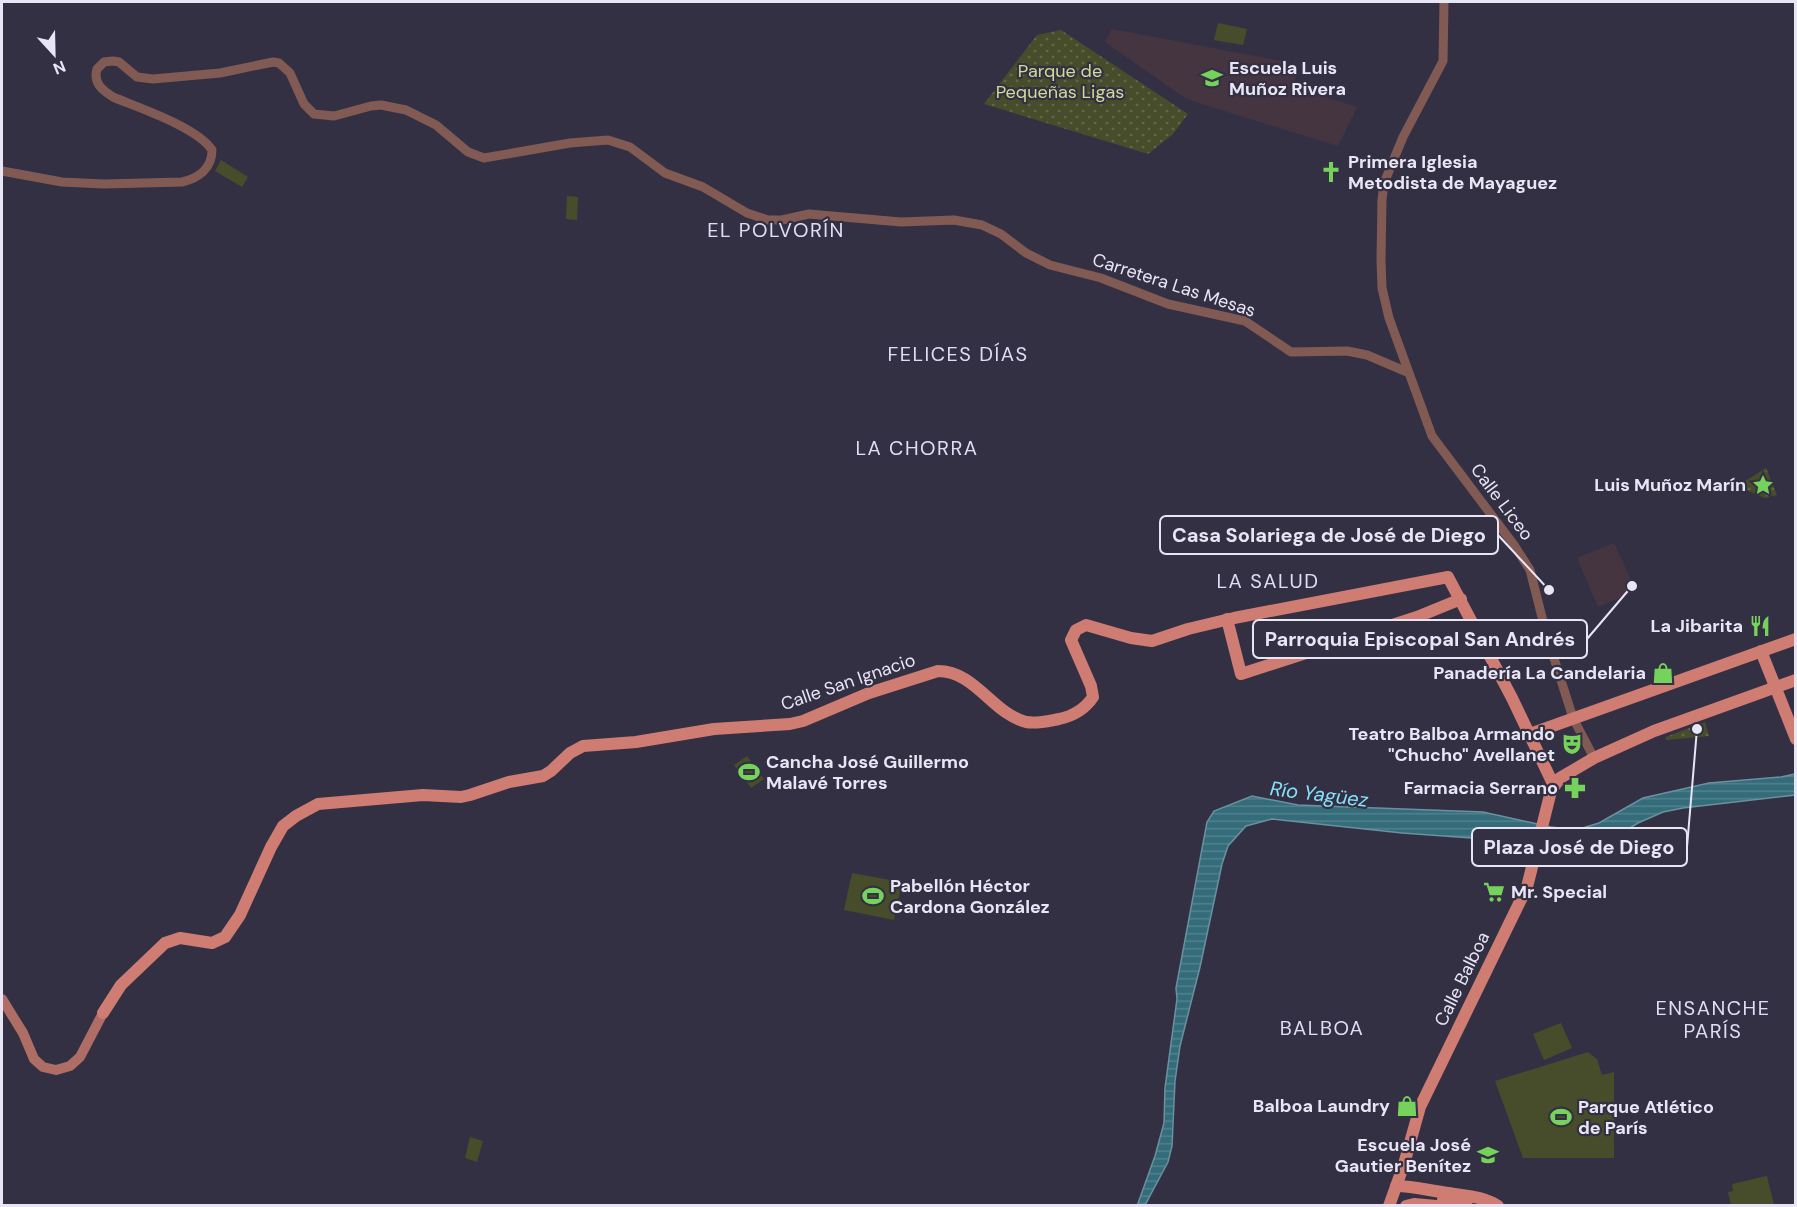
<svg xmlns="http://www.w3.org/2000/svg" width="1797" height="1207" font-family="'DM Sans',sans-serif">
	<defs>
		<pattern id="park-dots" width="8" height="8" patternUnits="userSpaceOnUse" patternTransform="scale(1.5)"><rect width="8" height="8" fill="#474d2a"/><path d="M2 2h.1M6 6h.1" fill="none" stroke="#62674a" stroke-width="1.8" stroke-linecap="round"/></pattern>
		<pattern id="water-rules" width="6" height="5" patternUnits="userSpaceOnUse" patternTransform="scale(1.5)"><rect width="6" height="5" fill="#346c7a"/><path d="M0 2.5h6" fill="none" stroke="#51818e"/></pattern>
	</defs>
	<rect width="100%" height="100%" fill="#343044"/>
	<g fill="#443541">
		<polygon points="1112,29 1297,64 1294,87 1357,107 1338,146 1205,105 1185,98 1105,42"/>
		<polygon points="1614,543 1636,591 1598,607 1577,558"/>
	</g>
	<g fill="#474d2a">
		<polygon points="1218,23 1247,29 1243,45 1214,40"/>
		<polygon points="221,160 248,177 242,187 215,171"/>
		<polygon points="567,196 578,197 577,220 566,219"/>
		<polygon points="747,756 764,779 751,788 734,765"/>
		<polygon points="852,873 902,882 894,920 844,910"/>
		<polygon points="1561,1023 1572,1048 1544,1060 1533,1034"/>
		<polygon points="1588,1052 1597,1059 1602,1075 1614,1072 1614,1158 1523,1158 1495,1081"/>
		<polygon points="470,1137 483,1141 477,1162 465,1158"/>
		<polygon points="1767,1176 1774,1205 1731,1205 1728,1192 1733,1191 1732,1184"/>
	</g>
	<g fill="url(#park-dots)">
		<polygon points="1061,30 1188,114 1173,134 1148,154 984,104 1037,35"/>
		<polygon points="1766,468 1777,495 1765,498 1739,487 1739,485"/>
		<polygon points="1705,722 1709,736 1666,740 1666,737"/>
	</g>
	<polygon fill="url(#water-rules)" stroke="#6a919f" stroke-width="1.5" points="1795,774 1795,795 1683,808 1663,812 1638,823 1599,847 1566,854 1545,852 1513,841 1402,833 1272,819 1246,826 1228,846 1222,864 1200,967 1180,1046 1175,1081 1172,1146 1168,1162 1145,1205 1137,1206 1155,1156 1164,1123 1165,1088 1177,999 1176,988 1207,822 1214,811 1252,796 1298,805 1483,812 1551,827 1576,830 1599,823 1643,798 1709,783 1781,777"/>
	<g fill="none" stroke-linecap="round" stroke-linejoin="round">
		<g stroke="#825a54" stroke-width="9">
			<polyline points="1444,2 1443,61 1403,137 1384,183 1382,200 1381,260 1382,288 1389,318 1432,436 1514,545 1530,570 1546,633 1573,718 1594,758"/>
			<path d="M2,171L62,182L104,184L182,182C199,178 212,168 212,150C197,127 139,108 113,97C102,90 93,83 97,69L104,62L113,61L119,62L137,77L153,79L220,73L273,62L279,63L290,73L304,104L314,114L334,116L371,106L381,105L406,110L436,125L468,152L484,158L570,143L608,140L630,147L665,173L703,187L747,213L768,220H782L809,214L901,222L954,220L982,225L1001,234L1026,253L1050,265L1101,278L1168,304L1245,321L1291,352L1347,351L1367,355L1407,372"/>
		</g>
		<polyline stroke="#ae6e65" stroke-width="10" points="2,999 23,1033 34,1059 43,1067 56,1070 70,1066 80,1057 103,1013"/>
		<g stroke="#cf7d72" stroke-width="12">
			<polyline points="1227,619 1241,674 1417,617 1461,599"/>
			<polyline points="1761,651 1796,739"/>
			<polyline points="1530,734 1796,639"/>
			<path d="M103,1013L121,985L165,943L180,938L212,943L225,937L240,915L271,847L283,826L296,816L318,804L423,795L461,797L470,795L509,782L543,776L551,771L570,753L583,746L636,742L714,729L790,724L803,721L869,693L938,671C975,671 992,713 1026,722C1037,724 1048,721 1059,719C1073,716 1085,709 1093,697L1091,686L1071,640L1076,630L1086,625L1131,638L1152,641L1188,629L1234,618L1448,577L1512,698L1554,786"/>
			<path d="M1396,1186C1414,1186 1431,1191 1448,1193C1465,1196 1483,1196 1498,1206"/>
			<polyline points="1443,1200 1467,1206"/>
			<polyline points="1389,1206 1404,1164 1420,1107 1527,887 1551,791 1560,778 1594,758 1654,731 1796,680"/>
			<polyline points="1406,1206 1414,1204 1436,1206"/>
		</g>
	</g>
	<defs>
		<symbol id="school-bare" viewBox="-9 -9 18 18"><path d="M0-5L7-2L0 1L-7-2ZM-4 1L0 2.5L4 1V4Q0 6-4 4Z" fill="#75d25b" stroke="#343044" stroke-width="2.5" paint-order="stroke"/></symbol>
		<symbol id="church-bare" viewBox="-9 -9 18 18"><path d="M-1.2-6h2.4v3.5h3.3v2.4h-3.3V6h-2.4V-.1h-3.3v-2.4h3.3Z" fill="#75d25b" stroke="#343044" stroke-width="2.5" paint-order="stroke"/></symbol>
		<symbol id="sight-bare" viewBox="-9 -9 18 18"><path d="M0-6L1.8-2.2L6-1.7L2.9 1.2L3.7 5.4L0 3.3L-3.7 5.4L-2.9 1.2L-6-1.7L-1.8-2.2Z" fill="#75d25b" stroke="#343044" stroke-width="2.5" paint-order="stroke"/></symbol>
		<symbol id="restaurant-bare" viewBox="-9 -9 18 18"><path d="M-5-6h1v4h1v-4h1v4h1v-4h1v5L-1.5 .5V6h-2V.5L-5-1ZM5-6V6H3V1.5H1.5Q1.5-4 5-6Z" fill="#75d25b" stroke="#343044" stroke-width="2.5" paint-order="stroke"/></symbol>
		<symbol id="shop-bare" viewBox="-9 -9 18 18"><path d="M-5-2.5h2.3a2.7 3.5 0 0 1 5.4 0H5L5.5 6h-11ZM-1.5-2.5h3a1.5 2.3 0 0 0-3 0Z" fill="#75d25b" stroke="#343044" stroke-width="2.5" paint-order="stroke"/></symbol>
		<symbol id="theatre-bare" viewBox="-9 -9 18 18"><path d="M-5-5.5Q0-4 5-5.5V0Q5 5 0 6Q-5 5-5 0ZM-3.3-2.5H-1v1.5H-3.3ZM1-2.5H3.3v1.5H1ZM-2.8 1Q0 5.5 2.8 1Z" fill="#75d25b" stroke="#343044" stroke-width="2.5" paint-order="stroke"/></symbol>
		<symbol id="stadium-bare" viewBox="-9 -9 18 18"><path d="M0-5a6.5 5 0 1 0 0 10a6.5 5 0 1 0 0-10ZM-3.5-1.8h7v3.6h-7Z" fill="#75d25b" stroke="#343044" stroke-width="2.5" paint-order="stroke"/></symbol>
		<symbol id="pharmacy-bare" viewBox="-9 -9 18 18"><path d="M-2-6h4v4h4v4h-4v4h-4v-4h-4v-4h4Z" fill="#75d25b" stroke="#343044" stroke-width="2.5" paint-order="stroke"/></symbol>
		<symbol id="supermarket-bare" viewBox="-9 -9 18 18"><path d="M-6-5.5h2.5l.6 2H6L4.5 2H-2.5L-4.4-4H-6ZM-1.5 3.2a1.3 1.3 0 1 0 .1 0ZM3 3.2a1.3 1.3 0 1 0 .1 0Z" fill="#75d25b" stroke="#343044" stroke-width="2.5" paint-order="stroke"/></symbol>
	</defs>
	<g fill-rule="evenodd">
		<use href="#school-bare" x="1197" y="63" width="30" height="30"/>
		<use href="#church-bare" x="1316" y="157" width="30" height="30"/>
		<use href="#sight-bare" x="1748" y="470" width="30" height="30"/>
		<use href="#restaurant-bare" x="1745" y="611" width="30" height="30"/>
		<use href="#shop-bare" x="1648" y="658" width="30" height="30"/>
		<use href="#theatre-bare" x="1557" y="729" width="30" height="30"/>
		<use href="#stadium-bare" x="734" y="757" width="30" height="30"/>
		<use href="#pharmacy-bare" x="1560" y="773" width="30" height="30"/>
		<use href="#supermarket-bare" x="1479" y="877" width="30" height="30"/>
		<use href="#stadium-bare" x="858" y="881" width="30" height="30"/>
		<use href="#shop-bare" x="1392" y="1091" width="30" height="30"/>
		<use href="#stadium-bare" x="1546" y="1102" width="30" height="30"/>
		<use href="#school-bare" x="1473" y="1140" width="30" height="30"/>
	</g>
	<g text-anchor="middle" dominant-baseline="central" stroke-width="4.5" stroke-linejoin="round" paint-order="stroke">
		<g font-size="18" font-weight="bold" fill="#e8e6f4" stroke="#343044" text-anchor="end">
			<text x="1229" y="68" text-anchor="start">Escuela Luis<tspan x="1229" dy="21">Muñoz Rivera</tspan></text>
			<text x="1348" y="162" text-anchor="start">Primera Iglesia<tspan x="1348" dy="21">Metodista de Mayaguez</tspan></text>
			<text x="1746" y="485">Luis Muñoz Marín</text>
			<text x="1743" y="626">La Jibarita</text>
			<text x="1646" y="673">Panadería La Candelaria</text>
			<text x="1555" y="734">Teatro Balboa Armando<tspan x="1555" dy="21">"Chucho" Avellanet</tspan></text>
			<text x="766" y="762" text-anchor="start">Cancha José Guillermo<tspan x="766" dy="21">Malavé Torres</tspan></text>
			<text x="1558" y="788">Farmacia Serrano</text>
			<text x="890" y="886" text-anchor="start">Pabellón Héctor<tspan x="890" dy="21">Cardona González</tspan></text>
			<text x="1511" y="892" text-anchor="start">Mr. Special</text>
			<text x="1390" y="1106">Balboa Laundry</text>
			<text x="1578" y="1107" text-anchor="start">Parque Atlético<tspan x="1578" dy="21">de París</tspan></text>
			<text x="1471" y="1145">Escuela José<tspan x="1471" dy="21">Gautier Benítez</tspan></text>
		</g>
		<g font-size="18" fill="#cfdc96" stroke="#343044">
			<text x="1060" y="71">Parque de<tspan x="1060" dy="21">Pequeñas Ligas</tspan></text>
		</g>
		<g font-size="18" fill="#e8e6f4" stroke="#343044">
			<text transform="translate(1174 285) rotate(18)">Carretera Las Mesas</text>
			<text transform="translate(1502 502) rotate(53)">Calle Liceo</text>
			<text transform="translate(848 682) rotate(-19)">Calle San Ignacio</text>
			<text transform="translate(1462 979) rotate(-64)">Calle Balboa</text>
		</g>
		<g font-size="20" letter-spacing="1.5" fill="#e0dcf6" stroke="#343044">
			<text x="776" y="230">EL POLVORÍN</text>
			<text x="958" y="354">FELICES DÍAS</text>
			<text x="917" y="448">LA CHORRA</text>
			<text x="1268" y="581">LA SALUD</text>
			<text x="1713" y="1008">ENSANCHE<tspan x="1713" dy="23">PARÍS</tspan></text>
			<text x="1322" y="1028">BALBOA</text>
		</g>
		<g font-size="20" font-style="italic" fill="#87e1fa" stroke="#343044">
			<text transform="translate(1319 794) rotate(7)">Río Yagüez</text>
		</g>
	</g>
	<path fill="none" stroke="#e8e6f4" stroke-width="2" d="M1549 590L1498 535M1632 586L1587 639M1697 729L1687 847"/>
	<g fill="#e8e6f4" stroke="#343044" stroke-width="2">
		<circle cx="1549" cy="590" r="6"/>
		<circle cx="1632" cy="586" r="6"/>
		<circle cx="1697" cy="729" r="6"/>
	</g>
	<g fill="#343044" stroke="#e8e6f4" stroke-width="2">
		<rect x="1160" y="516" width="338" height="38" rx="6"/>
		<rect x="1253" y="620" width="334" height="38" rx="6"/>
		<rect x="1472" y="828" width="215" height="38" rx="6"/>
	</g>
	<g font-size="20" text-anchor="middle" font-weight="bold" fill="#e8e6f4">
		<text x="1329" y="542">Casa Solariega de José de Diego</text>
		<text x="1420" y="646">Parroquia Episcopal San Andrés</text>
		<text x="1579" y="854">Plaza José de Diego</text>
	</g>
	<rect width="1797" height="1207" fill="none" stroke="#e8e6f4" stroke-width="6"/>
	<g transform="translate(54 54) rotate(158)" stroke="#343044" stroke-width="4.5" paint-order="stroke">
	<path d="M0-4.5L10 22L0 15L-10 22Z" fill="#e8e6f4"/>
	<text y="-9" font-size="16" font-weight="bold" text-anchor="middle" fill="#e8e6f4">N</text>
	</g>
</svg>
